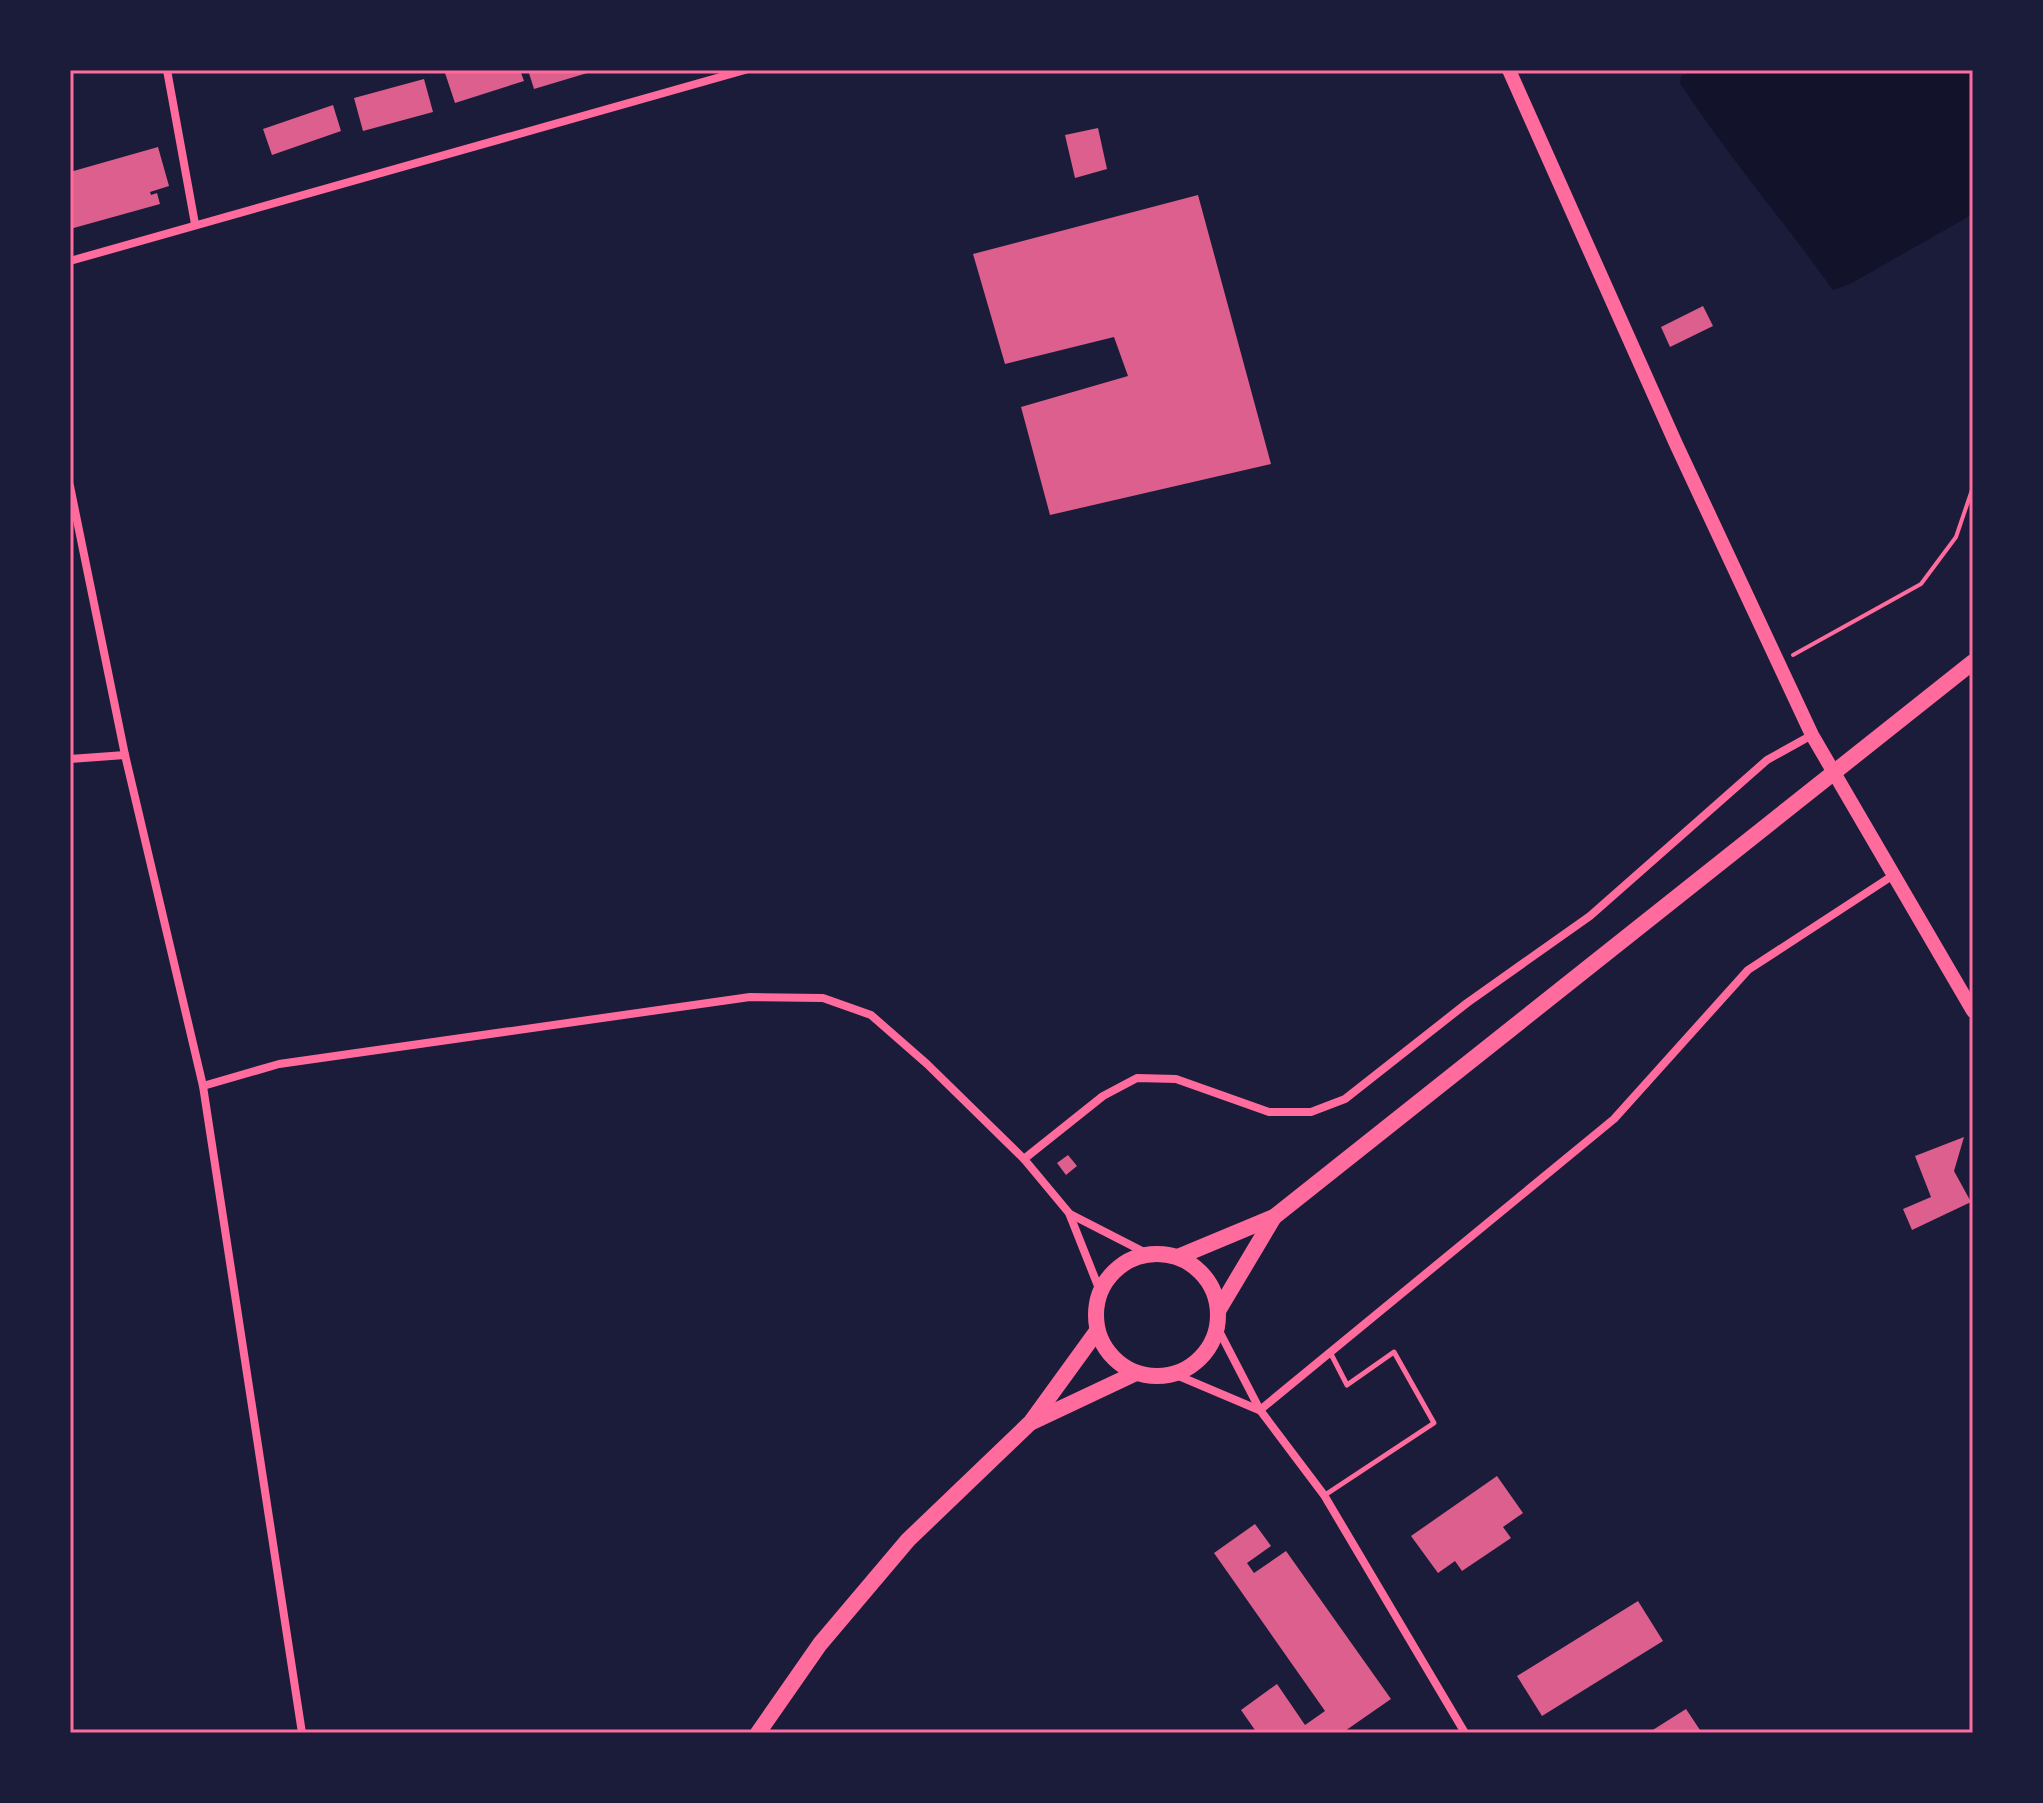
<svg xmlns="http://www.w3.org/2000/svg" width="2043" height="1803" font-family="Barlow,sans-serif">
	<rect width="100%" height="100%" fill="#1b1b3a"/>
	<path fill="#12122b" d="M1695,70H1973V214L1850,284L1833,290C1783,220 1727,155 1680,83L1681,76Z"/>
	<g fill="#dd5f8e">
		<polygon points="453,70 520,70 524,81 455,103 445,73"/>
		<polygon points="528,70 594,70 594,71 534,89"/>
		<polygon points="424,79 433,112 363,131 354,98"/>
		<polygon points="333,105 341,131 272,155 263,129"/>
		<polygon points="1098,128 1107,169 1075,178 1065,135"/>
		<polygon points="158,147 169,186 150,192 151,195 157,193 160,204 70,229 70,172"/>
		<polygon points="1198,195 1271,464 1050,515 1021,407 1128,376 1114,337 1005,364 973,254"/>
		<polygon points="1703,306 1713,326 1670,347 1661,327"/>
		<polygon points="1964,1137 1954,1171 1971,1202 1912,1230 1903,1209 1931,1197 1915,1156"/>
		<polygon points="1068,1155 1077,1166 1066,1175 1057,1163"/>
		<polygon points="1497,1476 1523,1513 1503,1527 1511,1538 1462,1571 1455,1561 1438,1573 1411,1536"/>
		<polygon points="1255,1524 1271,1546 1247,1563 1254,1573 1286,1551 1391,1699 1342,1733 1257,1733 1241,1710 1277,1684 1305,1725 1325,1711 1214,1553"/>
		<polygon points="1638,1601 1663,1641 1542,1716 1517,1676"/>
		<polygon points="1686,1709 1702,1733 1648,1733"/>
	</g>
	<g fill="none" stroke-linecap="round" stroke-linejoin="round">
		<polyline stroke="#ff6b9d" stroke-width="4" points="1793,655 1921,584 1956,537 1973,487"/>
		<polyline stroke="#ff6b9d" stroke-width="5" points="1325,1495 1434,1423 1394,1352 1347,1385 1330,1352"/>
		<g stroke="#ff6b9d" stroke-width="8">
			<polyline points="167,70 195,224"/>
			<polyline points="70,261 745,70"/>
			<polyline points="70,486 125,755 203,1086 302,1733"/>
			<polyline points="70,759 125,755"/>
			<polyline points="203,1086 279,1064 750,997 823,998 871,1015 927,1064 1024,1159 1069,1213 1100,1291"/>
			<polyline points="1024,1159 1103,1096 1137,1078 1176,1079 1269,1112 1311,1112 1345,1099 1467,1003 1590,916 1767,760 1812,735"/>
			<polyline points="1070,1214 1148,1254"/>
			<polyline points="1217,1327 1260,1410 1324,1495 1465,1733"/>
			<polyline points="1174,1374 1259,1410"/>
			<polyline points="1260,1410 1614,1119 1748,970 1892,876"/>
		</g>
		<polyline stroke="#ff6b9d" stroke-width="14" points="1509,70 1676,444 1812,735 1973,1011"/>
		<g stroke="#ff6b9d" stroke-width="16">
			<circle cx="1157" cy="1315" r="61"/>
			<polyline points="1178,1257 1274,1217 1973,662"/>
			<polyline points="1218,1311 1274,1217"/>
			<polyline points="1032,1422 1136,1373"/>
			<polyline points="758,1733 820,1644 908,1540 1031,1422 1097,1331"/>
		</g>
	</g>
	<rect width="2043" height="1803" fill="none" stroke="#1b1b3a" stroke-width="144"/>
	<rect x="72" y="72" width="1899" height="1659" fill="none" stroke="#ff6b9d" stroke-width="3"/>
</svg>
